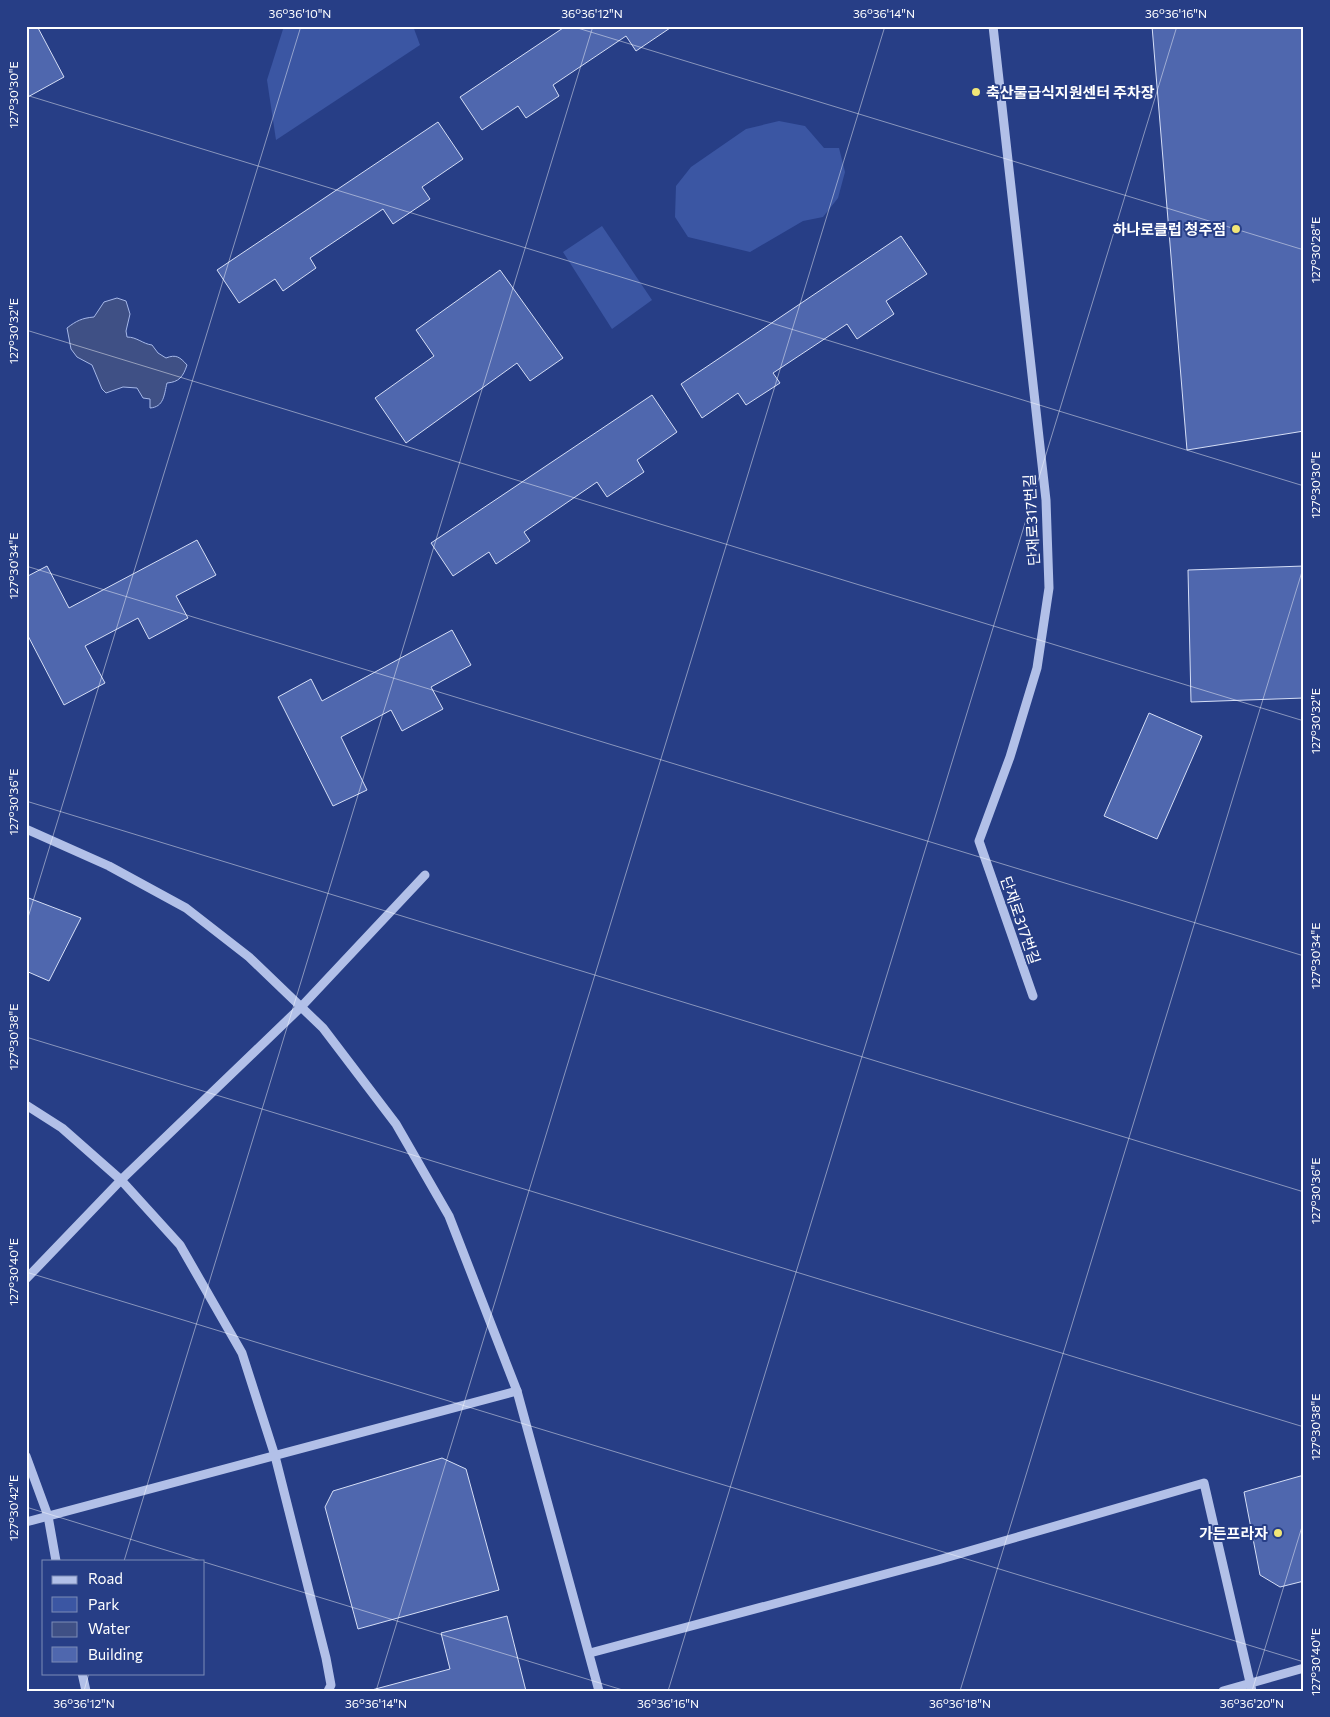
<svg xmlns="http://www.w3.org/2000/svg" width="1330" height="1717" font-family="Commissioner,'Noto Sans KR',sans-serif">
	<rect width="100%" height="100%" fill="#273e86"/>
	<g fill="#3b56a3">
		<polygon points="284,26 413,26 420,45 276,140 267,80"/>
		<polygon points="779,121 805,126 824,148 839,148 845,172 838,198 823,217 803,221 750,252 688,237 675,217 676,186 691,167 746,129"/>
		<polygon points="602,226 652,300 612,329 563,252"/>
	</g>
	<path fill="#3f5085" stroke="#a6b8e9" d="M117,298L126,301L130,314L126,331L127,337C137,337 143,344 152,345L158,353L166,358C176,354 180,357 187,365C183,377 179,382 167,383C164,395 164,407 150,408V399L143,398L137,388L123,387L106,393L102,389L92,365L77,357L71,349L67,328C76,321 82,318 94,317L104,302Z"/>
	<g fill="#4f67ae" stroke="#d5def6">
		<polygon points="26,26 37,26 64,77 26,98"/>
		<polygon points="566,26 673,26 636,51 626,36 553,85 559,96 526,118 518,106 482,130 460,97"/>
		<polygon points="1152,26 1304,26 1304,431 1187,450"/>
		<polygon points="438,122 463,159 422,187 430,199 393,224 383,209 310,258 316,268 283,291 275,279 239,303 217,270"/>
		<polygon points="901,236 927,274 886,301 894,314 857,339 847,324 773,373 780,383 746,405 738,393 702,418 681,384"/>
		<polygon points="500,270 563,358 530,381 517,363 406,443 375,398 434,356 416,330"/>
		<polygon points="652,395 677,432 637,460 644,472 607,497 597,482 524,532 530,541 496,564 489,552 453,576 431,543"/>
		<polygon points="197,540 216,575 176,596 188,618 149,639 138,618 85,646 105,683 64,705 26,632 26,577 47,566 69,608"/>
		<polygon points="1304,566 1304,698 1191,702 1188,570"/>
		<polygon points="452,630 471,665 431,687 443,709 402,731 391,710 341,737 367,790 333,806 278,697 311,679 322,701"/>
		<polygon points="1149,713 1202,736 1157,839 1104,816"/>
		<polygon points="26,897 81,918 49,981 26,971"/>
		<polygon points="442,1458 466,1469 499,1590 358,1629 325,1507 333,1491"/>
		<polygon points="1304,1475 1304,1581 1280,1587 1260,1575 1244,1492"/>
		<polygon points="507,1616 526,1691 368,1691 450,1669 441,1633"/>
	</g>
	<g fill="none" stroke-linecap="round" stroke-linejoin="round">
		<g stroke="#b2c0e8" stroke-width="9">
			<polyline points="993,26 1046,500 1049,588 1037,668 1010,757 979,841 1033,996"/>
			<polyline points="26,829 109,866 186,908 249,957 323,1028 396,1124 449,1216 517,1391 599,1691"/>
			<polyline points="26,1105 62,1128 121,1180 180,1245 242,1353 275,1456 326,1658 331,1685 328,1691"/>
			<polyline points="26,1279 121,1180 301,1007 425,875"/>
			<polyline points="26,1456 48,1516 56,1561"/>
			<polyline points="26,1522 517,1391"/>
			<polyline points="590,1653 938,1560 1204,1483 1252,1691"/>
			<polyline points="82,1673 86,1691"/>
			<polyline points="1223,1691 1304,1668"/>
		</g>
	</g>
	<path fill="none" stroke="#fff" stroke-width="1" stroke-opacity="0.45" d="M571,26L1304,250M26,95L1304,486M26,330L1304,721M26,566L1304,956M26,801L1304,1192M26,924L301,26M26,1037L1304,1427M26,1272L1304,1662M26,1507L201,1561M124,1561L593,26M204,1562L626,1691M84,1691L89,1673M376,1691L885,26M668,1691L1177,26M960,1691L1304,565M1252,1691L1304,1520"/>
	<g fill="#f1e677" stroke="#273e86" stroke-width="2">
		<circle cx="976" cy="92" r="5"/>
		<circle cx="1236" cy="229" r="5"/>
		<circle cx="1278" cy="1533" r="5"/>
	</g>
	<g text-anchor="middle" dominant-baseline="central" stroke-width="4" stroke-linejoin="round" paint-order="stroke">
		<g font-size="15" font-weight="bold" fill="#fff" stroke="#273e86" text-anchor="end">
			<text x="986" y="92" text-anchor="start">축산물급식지원센터 주차장</text>
			<text x="1226" y="229">하나로클럽 청주점</text>
			<text x="1268" y="1533">가든프라자</text>
		</g>
		<g font-size="15" fill="#fff" stroke="#273e86">
			<text transform="translate(1031 520) rotate(-93)">단재로317번길</text>
			<text transform="translate(1021 920) rotate(71)">단재로317번길</text>
		</g>
	</g>
	<rect width="1330" height="1717" fill="none" stroke="#273e86" stroke-width="55"/>
	<rect x="42" y="1560" width="162" height="115" fill="#273e86" stroke="#7d8bb6"/>
	<rect x="52" y="1576" width="25" height="8" fill="#b2c0e8" stroke="#7d8bb6"/>
	<text x="88" y="1584" font-size="15" fill="#ffffff">Road</text>
	<rect x="52" y="1597" width="25" height="15" fill="#3b56a3" stroke="#7d8bb6"/>
	<text x="88" y="1610" font-size="15" fill="#ffffff">Park</text>
	<rect x="52" y="1622" width="25" height="15" fill="#3f5085" stroke="#7d8bb6"/>
	<text x="88" y="1634" font-size="15" fill="#ffffff">Water</text>
	<rect x="52" y="1647" width="25" height="15" fill="#4f67ae" stroke="#7d8bb6"/>
	<text x="88" y="1660" font-size="15" fill="#ffffff">Building</text>
	<rect x="28" y="28" width="1274" height="1662" fill="none" stroke="#fff" stroke-width="2"/>
	<g font-size="12" text-anchor="middle" fill="#fff">
		<text x="300" y="18">36°36'10"N</text>
		<text x="592" y="18">36°36'12"N</text>
		<text x="884" y="18">36°36'14"N</text>
		<text x="1176" y="18">36°36'16"N</text>
		<text transform="translate(14 95) rotate(-90)" y="4">127°30'30"E</text>
		<text transform="translate(1316 250) rotate(-90)" y="4">127°30'28"E</text>
		<text transform="translate(14 331) rotate(-90)" y="4">127°30'32"E</text>
		<text transform="translate(1316 485) rotate(-90)" y="4">127°30'30"E</text>
		<text transform="translate(14 566) rotate(-90)" y="4">127°30'34"E</text>
		<text transform="translate(1316 721) rotate(-90)" y="4">127°30'32"E</text>
		<text transform="translate(14 802) rotate(-90)" y="4">127°30'36"E</text>
		<text transform="translate(1316 956) rotate(-90)" y="4">127°30'34"E</text>
		<text transform="translate(14 1037) rotate(-90)" y="4">127°30'38"E</text>
		<text transform="translate(1316 1191) rotate(-90)" y="4">127°30'36"E</text>
		<text transform="translate(14 1272) rotate(-90)" y="4">127°30'40"E</text>
		<text transform="translate(1316 1427) rotate(-90)" y="4">127°30'38"E</text>
		<text transform="translate(14 1508) rotate(-90)" y="4">127°30'42"E</text>
		<text transform="translate(1316 1662) rotate(-90)" y="4">127°30'40"E</text>
		<text x="84" y="1708">36°36'12"N</text>
		<text x="376" y="1708">36°36'14"N</text>
		<text x="668" y="1708">36°36'16"N</text>
		<text x="960" y="1708">36°36'18"N</text>
		<text x="1252" y="1708">36°36'20"N</text>
	</g>
</svg>
